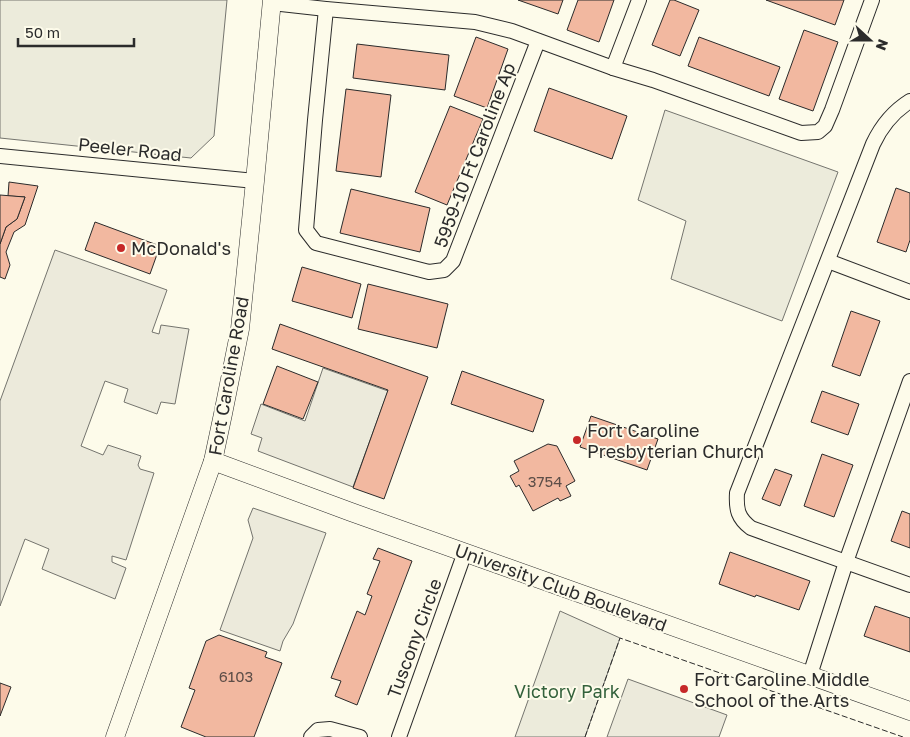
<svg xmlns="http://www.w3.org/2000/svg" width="910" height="737" font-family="'Golos Text',sans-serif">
	<rect width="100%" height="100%" fill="#fdfbea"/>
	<g fill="#ecebdb" stroke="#74746e">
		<polygon points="0,0 227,0 214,136 191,158 0,138"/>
		<polygon points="665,110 838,172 782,321 671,279 686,221 638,200"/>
		<polygon points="560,611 620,638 585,737 515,737"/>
	</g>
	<g fill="#eceadb" stroke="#74746e">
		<polygon points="55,250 167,290 152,332 159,334 161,325 189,329 175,404 161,402 157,414 124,402 128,389 105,381 81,446 103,455 108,445 141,456 138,465 140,469 154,473 126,560 112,556 112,562 126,568 115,599 42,569 49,549 25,539 0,606 0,401"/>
		<polygon points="323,368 388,391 353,487 258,451 262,438 251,434 261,404 305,421"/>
		<polygon points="253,508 326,533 293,624 283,641 280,651 220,630 253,538 248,520"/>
		<polygon points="628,679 727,715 719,737 607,737"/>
	</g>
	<g fill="#f2b8a0" stroke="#2b2b2b">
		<polygon points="518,0 563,0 558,14"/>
		<polygon points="578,0 614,0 599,42 567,30"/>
		<polygon points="670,0 674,0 699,10 680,56 652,45"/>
		<polygon points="766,0 844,0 835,25"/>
		<polygon points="804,30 838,42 813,111 779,99"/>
		<polygon points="476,37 508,49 487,108 454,96"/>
		<polygon points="699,37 780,67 769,96 688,66"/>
		<polygon points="357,44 449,55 445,90 353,78"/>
		<polygon points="549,88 627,116 612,159 534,131"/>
		<polygon points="346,89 391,95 381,177 336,171"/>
		<polygon points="450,106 483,119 447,205 415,192"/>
		<polygon points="9,182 38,186 25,225 14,232 6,252 10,265 5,279 0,277 0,244 6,227 17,219 25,197 8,196"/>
		<polygon points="896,188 910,193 910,240 906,252 877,242"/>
		<polygon points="351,189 430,208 420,252 340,233"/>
		<polygon points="0,195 25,197 17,219 6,227 0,244"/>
		<polygon points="95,222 160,246 150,274 85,250"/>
		<polygon points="302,267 361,284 352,318 292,301"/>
		<polygon points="368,284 448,304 437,348 358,329"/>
		<polygon points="851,311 880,321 860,376 832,366"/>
		<polygon points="280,324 428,377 384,499 353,488 388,390 272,349"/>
		<polygon points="277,366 318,382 303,419 263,404"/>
		<polygon points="462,371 544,400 533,432 451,404"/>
		<polygon points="822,391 859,404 848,435 811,422"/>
		<polygon points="591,416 658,439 647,470 580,447"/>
		<polygon points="548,444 557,446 575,481 566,486 571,496 560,501 558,498 533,511 519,485 516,487 510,476 519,471 514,461"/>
		<polygon points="822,454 853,465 834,517 804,506"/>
		<polygon points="775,469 792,475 780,506 762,499"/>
		<polygon points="902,511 910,514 910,548 891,541"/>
		<polygon points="378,548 412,561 357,705 335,696 341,681 331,678 357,611 365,615 372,596 367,594 380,561 373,559"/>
		<polygon points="730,552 810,581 799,610 756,595 755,597 719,584"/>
		<polygon points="875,606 910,618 910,652 864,636"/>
		<polygon points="219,635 267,652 265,657 282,663 254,737 206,737 181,727 195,690 189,688 206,641"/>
		<polygon points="0,683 11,687 0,716"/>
	</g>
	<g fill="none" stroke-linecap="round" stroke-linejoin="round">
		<defs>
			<g id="minor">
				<polyline points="272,3 326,9 475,22 512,31 613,68 653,80 801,133 818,132 825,126 832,110 872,0"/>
				<polyline points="326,9 315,120 306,230 316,243 429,272 444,270 453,261 538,41"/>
				<polyline points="613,68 639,0"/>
				<path d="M910,101C894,111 881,127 873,144L737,493C736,510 738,518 751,528L910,585"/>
				<polyline points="0,156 255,181"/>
				<polyline points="828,261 910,292"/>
				<polyline points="810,675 846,562 910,381"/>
				<polyline points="311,737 318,730 330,729 360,737"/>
				<polyline points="399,737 465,552"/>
			</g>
			<g id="tertiary">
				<polyline points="213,461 351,512 910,711"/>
				<polyline points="115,737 213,461 223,414 240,329 255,181 272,0"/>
			</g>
		</defs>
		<use href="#minor" stroke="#2b2b2b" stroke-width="16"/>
		<use href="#tertiary" stroke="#2b2b2b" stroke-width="19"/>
		<use href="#minor" stroke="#fdfbea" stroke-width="14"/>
		<use href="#tertiary" stroke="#fdfbea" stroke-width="18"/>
		<polyline stroke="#2b2b2b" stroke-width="1" stroke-dasharray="6 2.5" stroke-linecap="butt" points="585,737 620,638 903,737"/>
	</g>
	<g fill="#c62828" stroke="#fdfbea" stroke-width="2">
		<circle cx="121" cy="248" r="5"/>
		<circle cx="577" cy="440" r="5"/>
		<circle cx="684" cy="689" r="5"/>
	</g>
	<g text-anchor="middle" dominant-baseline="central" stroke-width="4" stroke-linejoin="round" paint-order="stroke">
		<g font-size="15" fill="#5d4e48">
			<text x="545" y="481">3754</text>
			<text x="236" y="676">6103</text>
		</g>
		<g font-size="18" fill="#2b2b2b" stroke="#fdfbea">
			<text transform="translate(130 149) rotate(6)">Peeler Road</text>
			<text transform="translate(474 155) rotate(-69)">5959-10 Ft Caroline Ap</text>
			<text transform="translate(228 376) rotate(-80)">Fort Caroline Road</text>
			<text transform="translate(561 587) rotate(20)">University Club Boulevard</text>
			<text transform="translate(414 638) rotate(-70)">Tuscony Circle</text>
		</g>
		<g font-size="18" fill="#2b2b2b" stroke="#fdfbea" text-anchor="start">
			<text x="131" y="248">McDonald's</text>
			<text x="587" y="430">Fort Caroline<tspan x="587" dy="21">Presbyterian Church</tspan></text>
			<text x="694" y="679">Fort Caroline Middle<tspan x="694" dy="21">School of the Arts</tspan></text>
		</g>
		<g font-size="18" fill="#34623c" stroke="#fdfbea">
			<text x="567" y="691">Victory Park</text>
		</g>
	</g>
	<g transform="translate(870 40) rotate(111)" stroke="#fdfbea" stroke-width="4" paint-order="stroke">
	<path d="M0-4L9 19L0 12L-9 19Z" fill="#2b2b2b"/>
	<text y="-8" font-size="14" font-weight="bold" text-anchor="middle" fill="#2b2b2b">N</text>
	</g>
	<path d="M18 38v8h116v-8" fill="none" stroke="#2b2b2b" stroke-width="2.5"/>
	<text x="25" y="38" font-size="15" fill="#2b2b2b" stroke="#fdfbea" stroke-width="4" paint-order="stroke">50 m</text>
</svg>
